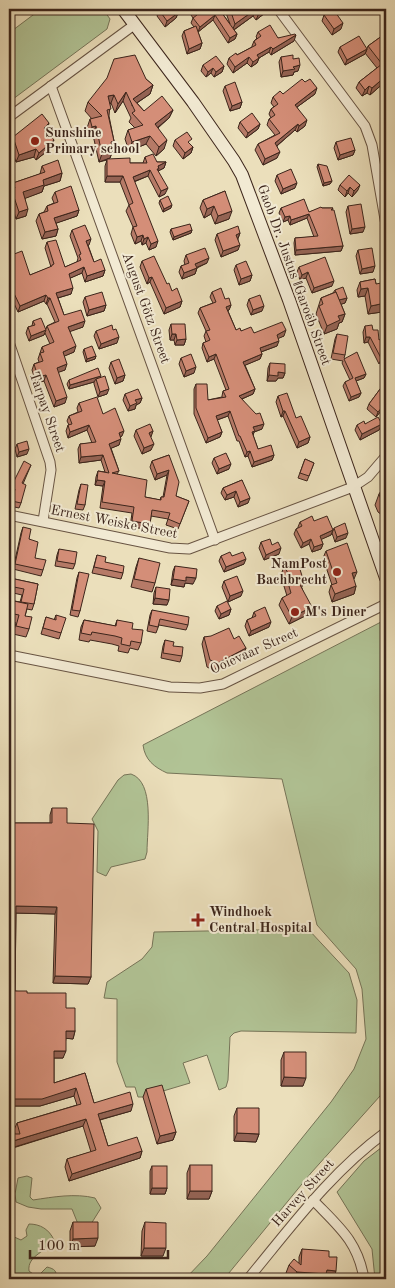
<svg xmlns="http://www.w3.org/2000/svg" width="395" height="1288" font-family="'Old Standard TT',serif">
	<rect width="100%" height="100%" fill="#ebdfbb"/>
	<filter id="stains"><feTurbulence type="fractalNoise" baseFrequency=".004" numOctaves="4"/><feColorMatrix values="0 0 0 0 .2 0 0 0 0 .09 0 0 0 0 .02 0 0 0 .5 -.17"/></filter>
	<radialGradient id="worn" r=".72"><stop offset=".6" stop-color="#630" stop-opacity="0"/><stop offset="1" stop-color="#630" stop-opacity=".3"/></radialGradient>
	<g fill="#b1c395" stroke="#767458">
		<polygon points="41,9 103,9 110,19 107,29 9,102 9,33"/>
		<path d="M381,622L386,625V1094L380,1096L311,1173L224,1279H185L207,1256L331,1102L354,1069L366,1039L362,989L356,969L317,925L282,779L167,773C154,767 145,760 143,745Z"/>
		<path d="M131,774C155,782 147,831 147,852L145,859L111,867L106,876L97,872L98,831L92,819L118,780L124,775Z"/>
		<polygon points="308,929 349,973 357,1000 356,1033 241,1031 234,1033 230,1037 228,1080 226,1087 219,1090 207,1055 183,1063 190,1083 143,1097 138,1097 135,1087 126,1087 117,1062 117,999 104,998 107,982 142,959 152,947 154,932"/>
		<polygon points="386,1144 386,1279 375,1279 372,1249 337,1192 364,1161"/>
		<path d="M27,1176L32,1178L30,1197L33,1200C53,1197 75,1193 95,1198L101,1208L91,1224H78L72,1209H41L28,1207L16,1202L15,1194L18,1178Z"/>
		<path d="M29,1224C40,1224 49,1229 54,1240C47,1252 27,1255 29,1271L33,1274L39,1275L47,1267C55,1269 57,1271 56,1279H19L9,1275V1237L12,1236L21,1240L27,1236L26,1230Z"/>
	</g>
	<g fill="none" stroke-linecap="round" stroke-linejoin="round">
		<defs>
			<g id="street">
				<polyline points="278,9 365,126 372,145 386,225"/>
				<polyline points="51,86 215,540"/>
				<polyline points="9,117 134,25"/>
				<polyline points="9,342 50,462 51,470 43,521"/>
				<polyline points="9,515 170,548 189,549 353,487 368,477 386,456"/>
				<polyline points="9,655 170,687 200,688 223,684 386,604"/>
				<path d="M313,1200C338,1226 358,1241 364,1279"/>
				<path d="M248,1279C291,1227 331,1172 386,1132"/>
			</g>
			<polyline id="secondary" points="123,9 193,102 234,161 242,175 289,300 386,578"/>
		</defs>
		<use href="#street" stroke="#685443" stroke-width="11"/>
		<use href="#secondary" stroke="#3c251b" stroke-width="14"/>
		<use href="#street" stroke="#f2ead3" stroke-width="9"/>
		<use href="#secondary" stroke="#f2ead3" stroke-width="12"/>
	</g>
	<g fill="#b67a67" stroke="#3c251b">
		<polygon points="187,9 219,9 230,24 226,13 228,9 267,9 265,13 256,20 253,16 234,30 237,34 235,39 228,43 213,20 198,32 202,43 200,49 187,54 182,36 184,31 194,27 191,23 193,18"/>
		<polygon points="159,10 178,13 176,18 165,27 157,16"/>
		<polygon points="386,13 386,30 381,21 383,15"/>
		<polygon points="324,15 341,29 332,35 322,21"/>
		<polygon points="258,32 278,38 294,41 271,55 269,52 259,58 257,63 251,67 247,63 233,73 227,64 229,58 237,55 252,47 252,46 254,41 257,38 256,37"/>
		<polygon points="386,33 386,81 370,95 367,93 362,96 356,88 359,82 377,68 365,53 368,46"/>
		<polygon points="340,47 367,49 365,54 345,65 338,52"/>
		<polygon points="281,57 293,59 298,71 294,72 293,75 281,77 279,62"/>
		<polygon points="203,65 224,66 222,72 214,77 211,73 206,77 201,71"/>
		<polygon points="146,79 153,85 150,94 137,103 144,111 173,110 169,118 158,128 164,149 156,156 146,144 129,151 125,139 128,130 135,128 129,122 131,118 123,101 115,113 111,103 110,104 109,116 114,141 112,147 113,150 110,158 108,159 130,163 143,163 145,157 157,162 166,162 164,168 158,171 165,194 159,197 148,176 134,182 156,247 149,250 146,243 142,245 141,241 135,244 131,234 133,227 126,211 129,205 120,182 105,182 105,166 107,160 99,162 93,135 89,135 87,128 90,119 92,119 85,111 88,102"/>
		<polygon points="225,86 242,102 240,108 230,111 223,91"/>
		<polygon points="283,94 315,94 297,107 305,126 297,132 295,130 277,146 277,158 263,165 255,150 258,144 275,135 267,125 269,119 271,118 269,114 271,109 274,107 271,103 273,97"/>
		<polygon points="240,122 260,124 258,129 246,138 238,128"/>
		<polygon points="47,131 51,148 36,160 34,157 16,162 10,145 13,137"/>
		<polygon points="175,140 190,144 193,147 191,153 183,159 173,146"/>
		<polygon points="336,142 355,150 353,155 338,160 334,148"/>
		<polygon points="318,164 332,181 330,184 323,186 317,167"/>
		<polygon points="42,166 62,173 60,181 44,186 42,192 25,198 26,216 16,219 9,195 13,183 40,174"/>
		<polygon points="277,175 295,188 281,194 275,181"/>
		<polygon points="340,185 358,190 352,197 348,193 345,197 338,190"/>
		<polygon points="225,191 229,219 215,224 211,214 204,218 200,208 203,200"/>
		<polygon points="55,192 79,210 77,216 56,223 58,229 56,236 42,239 36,221 39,214 44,212 47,206 54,203 52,198"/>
		<polygon points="160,200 171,208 163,212 159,203"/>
		<polygon points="348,206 363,232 350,234 346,212"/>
		<polygon points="281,208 309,212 322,208 333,208 332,210 343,246 341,251 295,255 294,243 295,238 314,237 307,218 290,225 288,220 283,222 279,213"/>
		<polygon points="171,229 192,230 191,233 173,240 170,232"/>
		<polygon points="72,230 89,245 88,245 94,262 105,270 103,276 85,282 82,273 70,278 71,294 58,298 64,315 83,327 70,331 74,352 64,356 65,370 58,372 65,403 54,407 44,381 36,383 32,370 34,364 39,362 38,359 42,347 50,344 45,333 44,335 29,341 26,333 28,327 32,326 33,321 46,329 47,326 55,322 47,304 46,304 44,301 18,312 9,293 9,256 30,275 51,267 45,248 47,242 65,267 77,262 78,258 70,236"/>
		<polygon points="240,233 238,239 238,250 221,257 215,240 217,234"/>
		<polygon points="358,250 373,272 360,274 356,256"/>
		<polygon points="186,255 207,263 197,268 195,274 182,279 179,272 181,266 185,265 184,261"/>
		<polygon points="142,261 167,284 172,291 182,301 180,307 164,314 150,282 147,284 140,267"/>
		<polygon points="236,265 252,275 250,281 239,285 234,270"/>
		<polygon points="299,267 332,286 312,293 306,278 300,280 297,272"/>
		<polygon points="375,279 382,312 368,314 365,296 358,297 357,290 360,282"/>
		<polygon points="335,290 347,298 345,303 341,304 345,314 342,322 339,323 337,329 324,334 316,314 321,298 333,293"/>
		<polygon points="212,292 225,299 231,305 229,310 228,311 236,330 254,333 284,336 278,338 277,346 261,352 262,354 260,359 245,365 255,389 253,394 242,399 262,429 254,432 253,435 258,449 274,455 272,460 252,467 248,456 245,457 239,441 237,441 228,416 217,420 222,432 220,437 206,443 194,414 194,389 196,384 208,400 222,397 222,396 223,391 226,390 214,359 207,362 202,348 203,343 206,342 204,336 206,331 198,313 200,308 213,303 210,297"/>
		<polygon points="85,297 106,305 104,311 87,316 83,302"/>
		<polygon points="249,299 262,311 251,315 247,305"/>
		<polygon points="171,324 186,339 184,345 175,345 174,340 170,340 169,330"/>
		<polygon points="365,326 373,330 379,340 386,336 386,357 381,360 379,364 368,342 364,343 363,332"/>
		<polygon points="96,331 117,343 99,349 94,336"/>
		<polygon points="337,334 345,355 344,358 366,374 364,378 356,381 361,393 359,397 349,401 343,386 345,382 350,380 342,363 343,361 331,359 335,339"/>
		<polygon points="84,349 96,356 95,359 86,362 83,352"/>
		<polygon points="181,358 194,373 184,377 179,364"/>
		<polygon points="111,362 125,375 123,381 115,384 109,368"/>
		<polygon points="270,363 285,373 283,378 278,378 276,381 267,381 268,368"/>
		<polygon points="100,377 107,394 98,397 94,384 94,382 69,389 67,384 69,380"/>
		<polygon points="386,381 386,398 382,405 381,411 376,417 367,409 369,404"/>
		<polygon points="125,394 142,398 140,403 136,405 135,409 128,411 123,400"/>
		<polygon points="278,396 296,418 310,437 308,443 297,448 283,416 281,417 276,402"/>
		<polygon points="79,403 103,414 122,436 120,437 119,445 111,448 119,471 117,474 145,497 160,500 161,497 163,497 167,475 155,480 150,467 152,461 169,455 176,496 189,501 178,529 166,525 168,519 151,516 150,524 148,529 130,527 132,513 100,508 103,486 95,485 96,477 98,471 105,472 101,460 79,463 78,449 80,444 92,443 87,430 68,438 66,431 68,425 69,425 67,421 69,416 78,412 77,408"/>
		<polygon points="365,424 382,424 379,430 360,440 355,430 357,425"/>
		<polygon points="136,430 153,431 150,437 151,450 142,454 134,436"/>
		<polygon points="17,444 27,454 17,457 15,449"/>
		<polygon points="214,458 229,469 217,474 212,463"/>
		<polygon points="305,459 314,463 307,481 298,478"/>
		<polygon points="31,465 23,484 21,503 19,508 10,506 13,494 9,492 11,487"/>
		<polygon points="242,480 248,503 238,507 234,497 225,500 221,493 223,488"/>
		<polygon points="81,484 85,505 83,510 75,509 79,490"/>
		<polygon points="386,485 386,518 378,512 375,505 379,494"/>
		<polygon points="314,521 333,530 331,535 321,539 323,544 321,549 312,552 309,544 301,548 294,534 296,529 298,528 298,527 300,522"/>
		<polygon points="23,527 29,539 35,558 43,570 41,576 13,569 21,533"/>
		<polygon points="334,528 346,538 335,542 332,533"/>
		<polygon points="261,542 279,554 264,560 259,548"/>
		<polygon points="59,549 75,564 73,569 55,566 57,555"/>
		<polygon points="326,551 356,586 354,594 332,602 329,592 331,585 332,585 323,558"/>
		<polygon points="97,555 105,562 123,573 121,579 92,573"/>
		<polygon points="221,556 232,556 244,564 224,572 219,561"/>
		<polygon points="9,557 10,578 38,584 34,604 32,610 27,609 25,616 29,629 26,637 13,634 16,623 9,621 9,600 20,602 22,595 9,592"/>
		<polygon points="139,558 155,583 152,592 131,587 136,567"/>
		<polygon points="175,566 193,584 185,583 184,587 171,585 173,571"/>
		<polygon points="284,566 302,588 309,614 289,624 279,605 282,598 287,596 283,583 285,578 282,572"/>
		<polygon points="79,572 80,611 78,617 70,615 77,578"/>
		<polygon points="224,581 241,596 228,602 222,587"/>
		<polygon points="156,587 167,605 153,604 154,593"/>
		<polygon points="217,606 231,609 229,615 219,619 215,611"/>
		<polygon points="152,610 188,625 186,630 159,625 156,633 147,631 150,615"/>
		<polygon points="254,612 269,627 249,636 245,626 247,620 252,618"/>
		<polygon points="56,615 61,633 59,639 41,634 46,617 54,620"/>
		<polygon points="84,620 115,626 117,620 132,629 141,643 138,650 130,648 128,653 118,651 119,646 112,644 90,640 89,642 79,640 81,627"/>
		<polygon points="204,637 234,639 246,648 243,655 215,671 207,667 202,644"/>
		<polygon points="165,640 173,646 182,656 180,662 161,658 163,646"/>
		<polygon points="52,808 67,823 91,977 88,984 53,983 55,914 16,913 15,991 27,993 66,1008 75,1031 73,1039 66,1038 63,1058 54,1058 54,1083 85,1073 94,1103 131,1111 100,1120 108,1146 142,1151 140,1158 69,1181 65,1167 67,1159 91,1152 83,1126 13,1148 13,1187 11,1194 9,1194 9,1134 15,1134 14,1130 17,1123 77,1105 74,1096 40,1106 9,1106 9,823 50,823 50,815"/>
		<polygon points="284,1052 303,1086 281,1086 281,1060"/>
		<polygon points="146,1089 176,1132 173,1140 157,1144 143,1097"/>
		<polygon points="237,1108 259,1134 256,1142 234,1141 234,1116"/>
		<polygon points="190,1165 212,1191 209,1199 187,1199 187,1173"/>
		<polygon points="152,1166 167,1188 165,1194 150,1194 150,1171"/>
		<polygon points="73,1222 95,1246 70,1247 70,1231"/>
		<polygon points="145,1222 163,1256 141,1256 142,1231"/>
		<polygon points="302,1249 329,1257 334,1278 325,1278 324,1279 294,1279 286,1273 289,1265 299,1263 299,1257"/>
	</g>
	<g fill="#946354" stroke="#3c251b">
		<polygon points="256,9 253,16 232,31 235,24"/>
		<polygon points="264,9 267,9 265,13 256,20 259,13"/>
		<polygon points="178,13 176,18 165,27 167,21"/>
		<polygon points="215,15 213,20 198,32 200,27"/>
		<polygon points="343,23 341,29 332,35 334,29"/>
		<polygon points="237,34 235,39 228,43 230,38"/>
		<polygon points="296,35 294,41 271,55 273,49"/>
		<polygon points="202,43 200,49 187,54 189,49"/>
		<polygon points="271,47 269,52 259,58 257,63 251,67 253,62 257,55"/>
		<polygon points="367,49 365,54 345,65 347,60"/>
		<polygon points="249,57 247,63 233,73 235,67"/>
		<polygon points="300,65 298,71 294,72 293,75 281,77 283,71 293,67"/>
		<polygon points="224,66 222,72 214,77 216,72"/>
		<polygon points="213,68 211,73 206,77 208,72"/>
		<polygon points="386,76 386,81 370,95 372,88"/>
		<polygon points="153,85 150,94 132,106 133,99"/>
		<polygon points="369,86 367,93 362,96 365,90"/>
		<polygon points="317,88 315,94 293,110 295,105"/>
		<polygon points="126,92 123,101 115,113 118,104"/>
		<polygon points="114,95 111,103 105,105 108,96"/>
		<polygon points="242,102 240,108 230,111 232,106"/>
		<polygon points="173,110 169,118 152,132 155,124"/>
		<polygon points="307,120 305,126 297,132 299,126"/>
		<polygon points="49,123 47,131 44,128"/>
		<polygon points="260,124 258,129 246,138 248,133"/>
		<polygon points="298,124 295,130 273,149 275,143"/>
		<polygon points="96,126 93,135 89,135 92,127"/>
		<polygon points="150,136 146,144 129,151 132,142"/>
		<polygon points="54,140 51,148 36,160 39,153"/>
		<polygon points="167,140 164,149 156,156 159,147"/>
		<polygon points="193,147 191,153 183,159 185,153"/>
		<polygon points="36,149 34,157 16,162 19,155"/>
		<polygon points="113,150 110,158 99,162 102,154"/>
		<polygon points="355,150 353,155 338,160 340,155"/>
		<polygon points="280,152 277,158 263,165 265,159"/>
		<polygon points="166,162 164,168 158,171 157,175 158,166"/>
		<polygon points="150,170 148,176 130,183 133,177"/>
		<polygon points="62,173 60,181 44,186 42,192 21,200 23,192 43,180"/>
		<polygon points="107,176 123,176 120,182 105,182"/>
		<polygon points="332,181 330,184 323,186 324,183"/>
		<polygon points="297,183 295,188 281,194 283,189"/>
		<polygon points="360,185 358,190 352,197 354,191"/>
		<polygon points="350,187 348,193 345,197 347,191"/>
		<polygon points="168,188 165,194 159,197 161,191"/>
		<polygon points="172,205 171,208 163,212 164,209"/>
		<polygon points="214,206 211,214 204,218 207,209"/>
		<polygon points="28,209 26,216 16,219 19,212"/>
		<polygon points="79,210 77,216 51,225 54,218"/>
		<polygon points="232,211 229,219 215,224 218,216"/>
		<polygon points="309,214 307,218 290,225 291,220"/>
		<polygon points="290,216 288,220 283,222 285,217"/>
		<polygon points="365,227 363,232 350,234 352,229"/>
		<polygon points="58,229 56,236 42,239 45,232"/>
		<polygon points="9,230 12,230 10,235 9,235"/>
		<polygon points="192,230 191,233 173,240 174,237"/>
		<polygon points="240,233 238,238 234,240 236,235"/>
		<polygon points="143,235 141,241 135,244 137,237"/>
		<polygon points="148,237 146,243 142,245 144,239"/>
		<polygon points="91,239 89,245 84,247 86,241"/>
		<polygon points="158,241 156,247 149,250 151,244"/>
		<polygon points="240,245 238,250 221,257 223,251"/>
		<polygon points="343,246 341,251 295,255 296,250"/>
		<polygon points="209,258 207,263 193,269 195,264"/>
		<polygon points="375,266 373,272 360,274 362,269"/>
		<polygon points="84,267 82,273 66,280 69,274"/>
		<polygon points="197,268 195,274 182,279 184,273"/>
		<polygon points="105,270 103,276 85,282 87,276"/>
		<polygon points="308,272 306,278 300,280 302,275"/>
		<polygon points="252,275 250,281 239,285 241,279"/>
		<polygon points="152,277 150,282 147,284 149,278"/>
		<polygon points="334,281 332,286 312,293 314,288"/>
		<polygon points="73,288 71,294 54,299 56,293"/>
		<polygon points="368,288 365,296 358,297 361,289"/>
		<polygon points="46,295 44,301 18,312 20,306"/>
		<polygon points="48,298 50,298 47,304 46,304"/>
		<polygon points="347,298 345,303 336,306 339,300"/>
		<polygon points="182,301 180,307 164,314 166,308"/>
		<polygon points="385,303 382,312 368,314 371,306"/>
		<polygon points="106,305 104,311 87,316 89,310"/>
		<polygon points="231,305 229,310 224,312 226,307"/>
		<polygon points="264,306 262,311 251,315 253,310"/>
		<polygon points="345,314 342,322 339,323 337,329 324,334 327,326 338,316"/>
		<polygon points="85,321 83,327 66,333 68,327"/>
		<polygon points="46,330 44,335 29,341 31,336"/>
		<polygon points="286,330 284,336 275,340 277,335"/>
		<polygon points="172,334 176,334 174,340 170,340"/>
		<polygon points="119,337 117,343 99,349 101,344"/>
		<polygon points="366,337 370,337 368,342 364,343"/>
		<polygon points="186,339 184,345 175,345 177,340"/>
		<polygon points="279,341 277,346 258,353 260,348"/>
		<polygon points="76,346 74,352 60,358 63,352"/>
		<polygon points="386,353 386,357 381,360 382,355"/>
		<polygon points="216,354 214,359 207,362 209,357"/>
		<polygon points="262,354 260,359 241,367 243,362"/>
		<polygon points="96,356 95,359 86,362 87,359"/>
		<polygon points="67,364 65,370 54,374 57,368"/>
		<polygon points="196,367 194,373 184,377 186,371"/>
		<polygon points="278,372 285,373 283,378 278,378 276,381 267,381 269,375"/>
		<polygon points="366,374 364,378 353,382 355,378"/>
		<polygon points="46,375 44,381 36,383 38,377"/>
		<polygon points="125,375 123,381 115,384 117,378"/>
		<polygon points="101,376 99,381 96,379 94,382 69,389 70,385"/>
		<polygon points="109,389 107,394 98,397 100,392"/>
		<polygon points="255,389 253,394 237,401 239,396"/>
		<polygon points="361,393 359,397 349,401 351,397"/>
		<polygon points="386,396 386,398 378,409 380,403"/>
		<polygon points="67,397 65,403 54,407 56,401"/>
		<polygon points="142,398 140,403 136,405 135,409 128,411 130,406 135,400"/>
		<polygon points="383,406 381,411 376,417 378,412"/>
		<polygon points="230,411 228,416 214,421 216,416"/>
		<polygon points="283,411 285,411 283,416 281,417"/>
		<polygon points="264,424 262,429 254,432 253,436 250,437 253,427"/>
		<polygon points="382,424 379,430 360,440 362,434"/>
		<polygon points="89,425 87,430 68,438 70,432"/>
		<polygon points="14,427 12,433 9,434 9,429"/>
		<polygon points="124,431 122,436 117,438 119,433"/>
		<polygon points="153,431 151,437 147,439 149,433"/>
		<polygon points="222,432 220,437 206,443 208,438"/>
		<polygon points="310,437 308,443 297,448 299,442"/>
		<polygon points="121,439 119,445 107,450 109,444"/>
		<polygon points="154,444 151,450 142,454 144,448"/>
		<polygon points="29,449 27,454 17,457 19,452"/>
		<polygon points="250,451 248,456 245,457 247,452"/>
		<polygon points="103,455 101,460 79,463 81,457"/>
		<polygon points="274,455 272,460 252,467 254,462"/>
		<polygon points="231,464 229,469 217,474 219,469"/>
		<polygon points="169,470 167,475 155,480 157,474"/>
		<polygon points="97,480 105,481 103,486 95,485"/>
		<polygon points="236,491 234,497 225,500 227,495"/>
		<polygon points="250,498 248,503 238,507 240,502"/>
		<polygon points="132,521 150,524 148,529 130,527"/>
		<polygon points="333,530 331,535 318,541 320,536"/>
		<polygon points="348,533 346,538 335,542 337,537"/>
		<polygon points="311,539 309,544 301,548 303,543"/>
		<polygon points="323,544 321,549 312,552 314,547"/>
		<polygon points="281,548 279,554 264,560 266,555"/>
		<polygon points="246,559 244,564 224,572 226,567"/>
		<polygon points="357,572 354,579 352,573"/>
		<polygon points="186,577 196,578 193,584 185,583 184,587 171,585 173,579"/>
		<polygon points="304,582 301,589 299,583"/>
		<polygon points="356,586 354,594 332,602 335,594"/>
		<polygon points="243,591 241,596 228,602 230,596"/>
		<polygon points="155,598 169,600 167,605 153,604"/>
		<polygon points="312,607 309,614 289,624 292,617"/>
		<polygon points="231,609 229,615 219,619 221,614"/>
		<polygon points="271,622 269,627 249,636 251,631"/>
		<polygon points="246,648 243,655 215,671 218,663"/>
		<polygon points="16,906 57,907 55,914 13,913"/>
		<polygon points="55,976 91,977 88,984 53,983"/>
		<polygon points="66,1031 75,1031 73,1039 63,1038"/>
		<polygon points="54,1051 66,1051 63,1058 51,1058"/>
		<polygon points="284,1077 306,1078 303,1086 281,1086"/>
		<polygon points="76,1088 74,1096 40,1106 9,1106 9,1099"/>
		<polygon points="133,1104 131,1111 95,1121 98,1114"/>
		<polygon points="86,1119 83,1126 11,1148 13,1141"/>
		<polygon points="176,1132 173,1140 157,1144 160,1136"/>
		<polygon points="237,1133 259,1134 256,1142 234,1141"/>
		<polygon points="142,1151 140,1158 69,1181 72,1174"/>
		<polygon points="9,1187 13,1187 11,1194 9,1194"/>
		<polygon points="152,1188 167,1188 165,1194 150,1194"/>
		<polygon points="190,1191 212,1191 209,1199 187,1199"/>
		<polygon points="98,1238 95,1246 70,1247 73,1239"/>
		<polygon points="144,1248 166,1248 163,1256 141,1256"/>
		<polygon points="327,1270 336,1271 334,1278 325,1278 324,1279 294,1279 297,1272"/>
	</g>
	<g fill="#d48e78" stroke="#3c251b">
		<polygon points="160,9 175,9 178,13 167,21 159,10"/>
		<polygon points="193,9 219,9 237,34 230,38 215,15 200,27 193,18 197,15"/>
		<polygon points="230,9 256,9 235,24"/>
		<polygon points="256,9 264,9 259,13"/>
		<polygon points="333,9 343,23 334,29 324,15"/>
		<polygon points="386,13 386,19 383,15"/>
		<polygon points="270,25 278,38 295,34 296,35 273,49 271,47 257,55 259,58 253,62 249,57 235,67 229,58 236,53 237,55 256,45 254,41 261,36 258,32"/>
		<polygon points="196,26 202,43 189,49 184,31"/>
		<polygon points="386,33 386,76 372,88 369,86 365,90 359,82 382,64 368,46"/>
		<polygon points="359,36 367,49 347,60 340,47"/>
		<polygon points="135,55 146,79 153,85 133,99 144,111 162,96 173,110 155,124 167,140 159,147 150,136 132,142 128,130 143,125 132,113 135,111 126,92 118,104 114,95 108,96 111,109 107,110 114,141 111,142 113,150 102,154 96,126 92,127 90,119 102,116 88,102 107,78 114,59"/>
		<polygon points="293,55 293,59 299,58 300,65 293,67 295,69 283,71 281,57"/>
		<polygon points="216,56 224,66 216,72 213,68 208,72 203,65"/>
		<polygon points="302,79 305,82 310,79 317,88 295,105 307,120 299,126 298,124 275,143 280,152 265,159 258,144 280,133 269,119 275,115 271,109 278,104 273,97 280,91 283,94"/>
		<polygon points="235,82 242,102 232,106 225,86"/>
		<polygon points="252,113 260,124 248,133 240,122"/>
		<polygon points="42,114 49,123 44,128 54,140 39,153 36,149 19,155 13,137"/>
		<polygon points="187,132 192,139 188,142 193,147 185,153 175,140"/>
		<polygon points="351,138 355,150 340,155 336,142"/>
		<polygon points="153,154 157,162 166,162 158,166 159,169 157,169 168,188 161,191 150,170 133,177 158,241 151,244 148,237 144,239 143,235 137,237 133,227 137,226 129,205 133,203 123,176 107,176 107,159 130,158 130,163 147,163 145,157"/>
		<polygon points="58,160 62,173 43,180 44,185 23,192 28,209 19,212 11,188 15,188 13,183 45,172 42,166"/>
		<polygon points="318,164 327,166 332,181 324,183"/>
		<polygon points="291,169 297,183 283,189 277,175"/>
		<polygon points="349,175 360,185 354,191 350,187 347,191 340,185"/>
		<polygon points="71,186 79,210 54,218 58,229 45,232 39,214 48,211 47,206 58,202 55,192"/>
		<polygon points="225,191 232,211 218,216 214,206 207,209 203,200"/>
		<polygon points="168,196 172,205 164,209 160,200"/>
		<polygon points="304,199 309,212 321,207 322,208 333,208 331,210 334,210 343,246 296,250 295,238 318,236 309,214 291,220 290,216 285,217 281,208"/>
		<polygon points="361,204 365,227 352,229 348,206"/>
		<polygon points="9,220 12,230 9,230"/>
		<polygon points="190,224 192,230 174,237 171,229"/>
		<polygon points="85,225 91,239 86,241 94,262 101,259 105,270 87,276 84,267 69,274 73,288 56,293 64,315 81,310 85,321 68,327 76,346 63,352 67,364 57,368 67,397 56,401 46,375 38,377 34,364 43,361 40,353 44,352 42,347 54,342 47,326 59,321 50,298 48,298 46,295 20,306 11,287 9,287 9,280 11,279 9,273 9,256 22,251 30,275 52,266 52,265 54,264 47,242 56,240 65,267 81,260 79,255 81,254 72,230"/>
		<polygon points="238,226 240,233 236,235 240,245 223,251 217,234"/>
		<polygon points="205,248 209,258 195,264 197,268 184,273 181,266 189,263 186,255"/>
		<polygon points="372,248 375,266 362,269 358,250"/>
		<polygon points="154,256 167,284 169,283 172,291 177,288 182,301 166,308 152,277 149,278 142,261"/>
		<polygon points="325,257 334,281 314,288 308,272 302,275 299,267"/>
		<polygon points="246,261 252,275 241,279 236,265"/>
		<polygon points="375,279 376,284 381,283 385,303 371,306 368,288 361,289 360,282"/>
		<polygon points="343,287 347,298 339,300 335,290"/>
		<polygon points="221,288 225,299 229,298 231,305 226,307 236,330 240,328 241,331 251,327 254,333 282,322 286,330 277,335 279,341 260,348 262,354 243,362 255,389 239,396 256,414 260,413 264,424 253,427 255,431 252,432 258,449 271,445 274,455 254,462 250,451 247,452 240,436 239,436 230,411 216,416 222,432 208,438 196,408 196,384 207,384 208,400 226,397 223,391 229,389 216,354 209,357 203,343 210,340 206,331 210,330 200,308 216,302 212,292"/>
		<polygon points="102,292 106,305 89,310 85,297"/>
		<polygon points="336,292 345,314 338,316 340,320 327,326 319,306 323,304 321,298"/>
		<polygon points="260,295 264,306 253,310 249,299"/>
		<polygon points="41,318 46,330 31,336 28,327 35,325 33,321"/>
		<polygon points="171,324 185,324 186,339 177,340 176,334 172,334"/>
		<polygon points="112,325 113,330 116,329 119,337 101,344 96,331"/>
		<polygon points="372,325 373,330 378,330 379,340 386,336 386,353 382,355 381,358 370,337 366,337 365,326"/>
		<polygon points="337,334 348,336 345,355 333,353"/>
		<polygon points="92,346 96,356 87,359 84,349"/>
		<polygon points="357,352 366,374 355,378 361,393 351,397 345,382 353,378 344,359"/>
		<polygon points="191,354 196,367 186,371 181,358"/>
		<polygon points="119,359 125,375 117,378 111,362"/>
		<polygon points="270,363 285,364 285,373 278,372 278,376 269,375"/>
		<polygon points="98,368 101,376 70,385 69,380"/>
		<polygon points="105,376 109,389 100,392 96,379"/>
		<polygon points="386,381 386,396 380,403 383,406 378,412 369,404"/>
		<polygon points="138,389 142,398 135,400 137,403 130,406 125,394"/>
		<polygon points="287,393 296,418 301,416 310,437 299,442 285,411 283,411 278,396"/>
		<polygon points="97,397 103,414 115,408 124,431 119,433 121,439 109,444 119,471 112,473 147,480 145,497 161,500 161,497 164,497 169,470 157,474 152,461 169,455 179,482 176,496 189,501 180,524 168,519 170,513 152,510 150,524 132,521 134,507 102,502 105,481 97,480 98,471 109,473 103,455 81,457 80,444 96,442 89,425 70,432 68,425 72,424 69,416 82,411 79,403"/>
		<polygon points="9,412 14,427 9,429"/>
		<polygon points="378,417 382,424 362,434 357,425 364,421 365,424"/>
		<polygon points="150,424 153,431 149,433 154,444 144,448 136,430"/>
		<polygon points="27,441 29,449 19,452 17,444"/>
		<polygon points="226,453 231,464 219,469 214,458"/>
		<polygon points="305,459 314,463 309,476 300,473"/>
		<polygon points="24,461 31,465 22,483 26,485 21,503 12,501 15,489 11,487"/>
		<polygon points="242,480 250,498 240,502 236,491 227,495 223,488"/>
		<polygon points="81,484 88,485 85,505 77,504"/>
		<polygon points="386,485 386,505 382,502 379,494"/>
		<polygon points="312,516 314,521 327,516 333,530 320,536 323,544 314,547 311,539 303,543 296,529 302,526 300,522"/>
		<polygon points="345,523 348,533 337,537 334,528"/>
		<polygon points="23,527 31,529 29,539 38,542 35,558 46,560 43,570 15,564"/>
		<polygon points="270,539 272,545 278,542 281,548 266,555 261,542"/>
		<polygon points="347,543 357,572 352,573 356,586 335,594 331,585 337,583 326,551"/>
		<polygon points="59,549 77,552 75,564 57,561"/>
		<polygon points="230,552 232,556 243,552 246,559 226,567 221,556"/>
		<polygon points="97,555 106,557 105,562 124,566 123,573 94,567"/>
		<polygon points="9,557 14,559 10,578 38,584 34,604 21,602 24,589 9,586"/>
		<polygon points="139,558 160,563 155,583 134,579"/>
		<polygon points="297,560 304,582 299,583 312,607 292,617 282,598 291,593 286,576 289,575 284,566"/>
		<polygon points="175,566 197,569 196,578 186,577 186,581 173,579"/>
		<polygon points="79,572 89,574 80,611 72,610"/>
		<polygon points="237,576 243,591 230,596 224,581"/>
		<polygon points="156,587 170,589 169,600 155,598"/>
		<polygon points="9,600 28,604 25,616 32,617 29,629 16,626 19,615 9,613"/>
		<polygon points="227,601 231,609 221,614 217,606"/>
		<polygon points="265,607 271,622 251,631 247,620 256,616 254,612"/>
		<polygon points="152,610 189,617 188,625 160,619 158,627 149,625"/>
		<polygon points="56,615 66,618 61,633 43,628 46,617 56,620"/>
		<polygon points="84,620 116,626 117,620 133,623 132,629 143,630 141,643 131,641 130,646 121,644 122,638 115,636 92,632 91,635 81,633"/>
		<polygon points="229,628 234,639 239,636 246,648 218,663 210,660 204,637 211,636"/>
		<polygon points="165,640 174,642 173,646 183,647 182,656 163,653"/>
		<polygon points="52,808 67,808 67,823 94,824 91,977 55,976 57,907 16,906 15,991 27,991 27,993 66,993 66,1008 75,1008 75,1031 66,1031 66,1051 54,1051 54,1083 85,1073 94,1103 130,1092 133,1104 98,1114 108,1146 137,1137 142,1151 72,1174 67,1159 96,1150 86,1119 13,1141 13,1187 9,1187 9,1134 20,1134 17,1123 81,1104 76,1088 42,1099 9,1099 9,823 52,823"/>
		<polygon points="284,1052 306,1052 306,1078 284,1077"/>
		<polygon points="162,1085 176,1132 160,1136 146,1089"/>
		<polygon points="237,1108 259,1108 259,1134 237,1133"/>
		<rect x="190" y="1165" width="22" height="26"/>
		<rect x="152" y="1166" width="15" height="22"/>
		<polygon points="73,1222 98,1222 98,1238 73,1239"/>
		<polygon points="145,1222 166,1223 166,1248 144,1248"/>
		<polygon points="302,1249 329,1251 329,1257 337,1257 336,1271 327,1270 326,1274 297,1272 289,1265 294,1259 301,1265"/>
		<rect x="9" y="1275" width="4" height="4"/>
	</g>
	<g fill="#8f2418" stroke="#f2ead3" stroke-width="2">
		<circle cx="35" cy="141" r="5"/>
		<circle cx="337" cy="572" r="5"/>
		<circle cx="295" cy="612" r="5"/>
		<path d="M195.5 912.5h5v5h5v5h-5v5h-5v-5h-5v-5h5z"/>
	</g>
	<g text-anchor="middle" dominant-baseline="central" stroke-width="4" stroke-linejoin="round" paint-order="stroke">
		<g font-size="14" font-weight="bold" fill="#3c251b" stroke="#f2ead3" text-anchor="start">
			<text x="45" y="133">Sunshine<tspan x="45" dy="16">Primary school</tspan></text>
			<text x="327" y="564" text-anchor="end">NamPost<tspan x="327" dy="16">Bachbrecht</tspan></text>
			<text x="305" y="612">M's Diner</text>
			<text x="209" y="912">Windhoek<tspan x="209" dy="16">Central Hospital</tspan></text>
		</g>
		<g font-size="14" fill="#3c251b" stroke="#f2ead3">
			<text transform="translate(294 275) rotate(70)">Gaob Dr. Justus ǁGaroëb Street</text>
			<text transform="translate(146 308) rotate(70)">August Götz Street</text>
			<text transform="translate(47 412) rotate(71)">Tarpay Street</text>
			<text transform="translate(114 522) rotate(11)">Ernest Weiske Street</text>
			<text transform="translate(254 651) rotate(-24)">Ooievaar Street</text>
			<text transform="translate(303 1193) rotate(-48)">Harvey Street</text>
		</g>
	</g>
	<rect width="395" height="1288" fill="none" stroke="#ebdfbb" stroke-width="30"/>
	<rect x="10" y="10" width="375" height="1268" fill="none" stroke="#3c251b" stroke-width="2.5"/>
	<rect x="15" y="15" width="365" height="1258" fill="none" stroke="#3c251b"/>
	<path d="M30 1250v8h138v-8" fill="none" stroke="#3c251b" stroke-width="2.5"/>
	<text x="38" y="1250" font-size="15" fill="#3c251b" stroke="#f2ead3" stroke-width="4" paint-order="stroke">100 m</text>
	<rect width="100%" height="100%" filter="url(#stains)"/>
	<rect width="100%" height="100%" fill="url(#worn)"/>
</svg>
